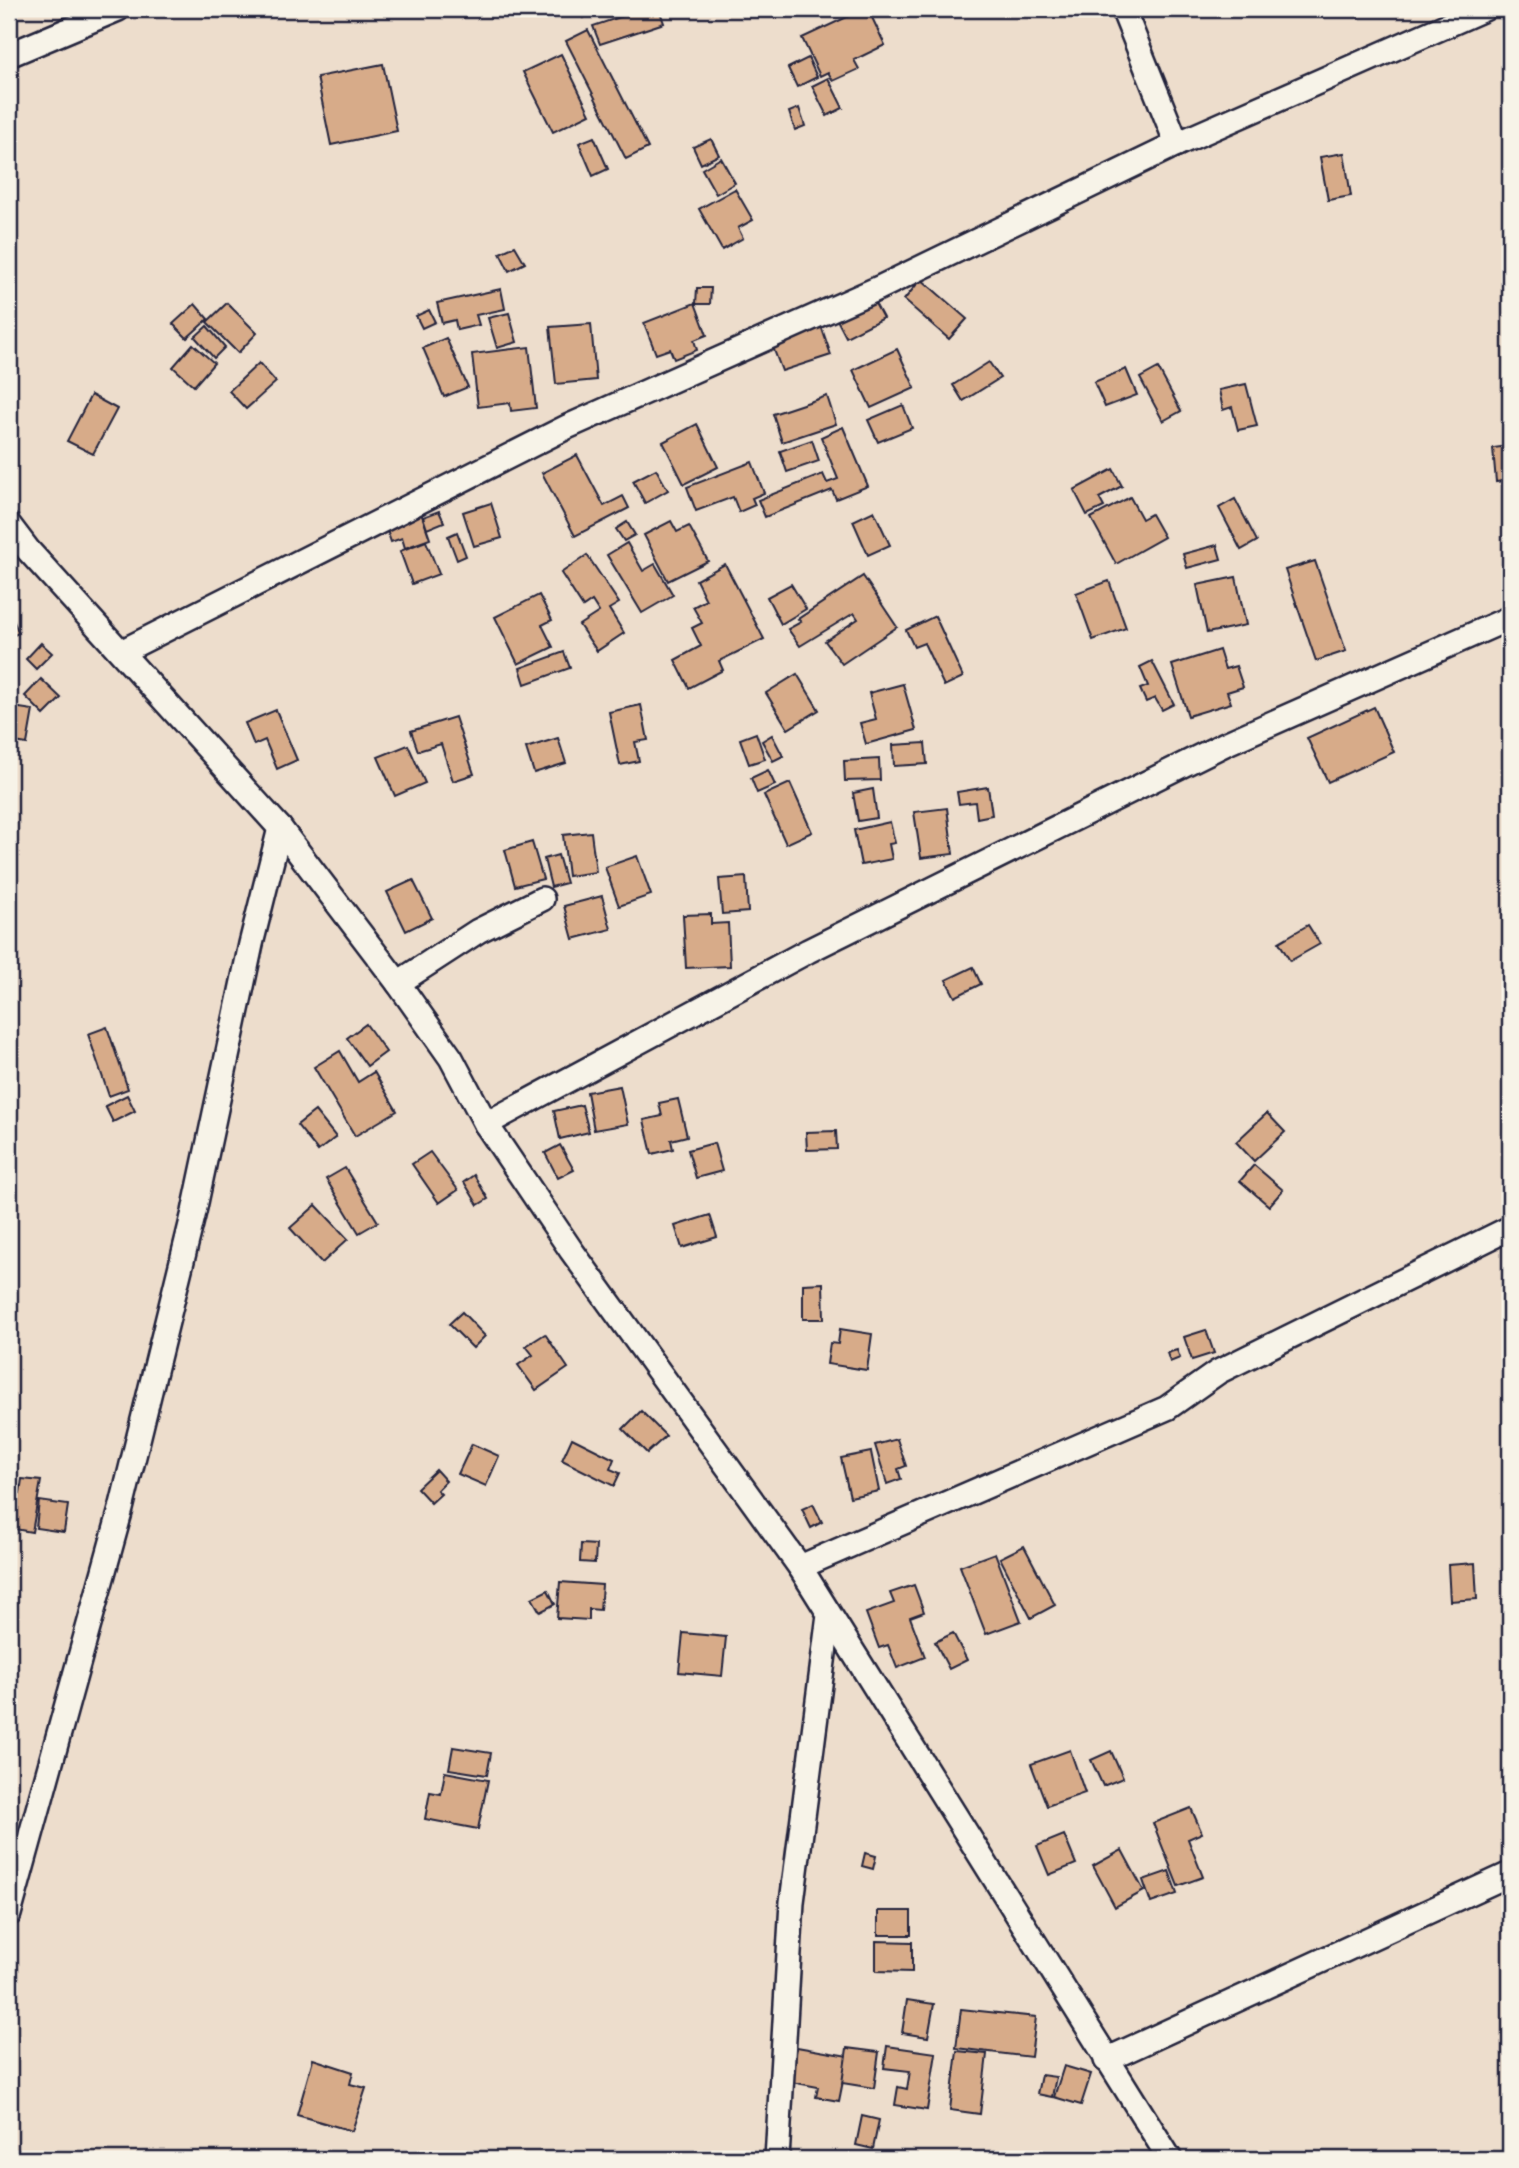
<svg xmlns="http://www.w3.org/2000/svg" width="1519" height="2168" font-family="'Balsamiq Sans',sans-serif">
	<rect width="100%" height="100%" fill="#edddcc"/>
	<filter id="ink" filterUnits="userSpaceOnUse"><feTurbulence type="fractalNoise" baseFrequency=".0143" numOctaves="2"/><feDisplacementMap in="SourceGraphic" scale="14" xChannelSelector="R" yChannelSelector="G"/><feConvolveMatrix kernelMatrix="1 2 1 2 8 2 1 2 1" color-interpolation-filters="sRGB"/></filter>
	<g filter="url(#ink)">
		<g fill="#d7ab89" stroke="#22223b" stroke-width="2">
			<polygon points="577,9 598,9 583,18"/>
			<polygon points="644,9 659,9 664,23 600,44 593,26"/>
			<polygon points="864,9 868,9 885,45 854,60 859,69 833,81 828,72 820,76 802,38"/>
			<polygon points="588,30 648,148 626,159 566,41"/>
			<polygon points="561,54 590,114 553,132 523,72"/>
			<polygon points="808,58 817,77 797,87 788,68"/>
			<polygon points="383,64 397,131 331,145 317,77"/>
			<polygon points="828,78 843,108 827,116 812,86"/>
			<polygon points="799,108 805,126 795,130 789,112"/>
			<polygon points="594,137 608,169 593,176 579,143"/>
			<polygon points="711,139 719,155 701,164 693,147"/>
			<polygon points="1344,153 1351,196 1328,200 1320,157"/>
			<polygon points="721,158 735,183 716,194 702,169"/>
			<polygon points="735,189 753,220 738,228 743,238 722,250 699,209"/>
			<polygon points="515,246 525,263 509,271 500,253"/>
			<polygon points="921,279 967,319 949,339 904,300"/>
			<polygon points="697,288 711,288 710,304 696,304"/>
			<polygon points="501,289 505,309 476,315 479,325 457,330 455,320 442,323 437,303"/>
			<polygon points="871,296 883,318 846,337 834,314"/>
			<polygon points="227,303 257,333 238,353 207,322"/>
			<polygon points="695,303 707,335 694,340 697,350 674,359 670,349 656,354 644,323"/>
			<polygon points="195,304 208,319 187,338 173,324"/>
			<polygon points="429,310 435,322 422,328 416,316"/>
			<polygon points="509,313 517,342 497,348 488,318"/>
			<polygon points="818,317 831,355 782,371 768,334"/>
			<polygon points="591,324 596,380 556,384 550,327"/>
			<polygon points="207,326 225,347 214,358 195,337"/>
			<polygon points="446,338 468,387 444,397 423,348"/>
			<polygon points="193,344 214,363 194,386 173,367"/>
			<polygon points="529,347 536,408 511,411 510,403 478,407 472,354"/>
			<polygon points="897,349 915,388 871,408 853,370"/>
			<polygon points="989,362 1000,378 963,401 953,385"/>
			<polygon points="259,363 276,382 246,409 229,391"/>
			<polygon points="1158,368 1181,411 1163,421 1140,378"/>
			<polygon points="1126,369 1137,395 1105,407 1094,382"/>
			<polygon points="1246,384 1257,426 1238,430 1232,407 1223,410 1219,390"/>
			<polygon points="91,395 117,409 93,454 67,441"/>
			<polygon points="827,396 836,424 782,442 773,414"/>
			<polygon points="903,405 912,428 878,442 868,420"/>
			<polygon points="697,424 718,467 684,484 663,442"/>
			<polygon points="843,427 868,486 836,499 832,490 765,517 758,500 823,474 827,483 838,479 821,437"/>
			<polygon points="812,440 819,461 787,472 780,451"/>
			<polygon points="1509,446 1510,480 1496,482 1493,448"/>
			<polygon points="577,455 604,506 623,496 629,508 575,536 542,473"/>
			<polygon points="752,462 764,493 752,498 755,505 739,512 733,497 696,511 687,487"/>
			<polygon points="656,469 668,490 645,503 633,481"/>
			<polygon points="1113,469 1122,486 1099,498 1104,507 1087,515 1074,490"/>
			<polygon points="1130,497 1142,519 1151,514 1164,537 1116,564 1091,518"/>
			<polygon points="1235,499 1257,541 1241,550 1219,508"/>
			<polygon points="491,503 502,538 474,546 463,512"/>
			<polygon points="419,507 430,539 405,548 402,538 391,542 383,519"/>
			<polygon points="439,511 444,522 427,529 423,517"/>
			<polygon points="874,511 890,545 868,555 853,521"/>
			<polygon points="671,521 677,532 689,526 708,561 668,581 644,535"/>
			<polygon points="627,522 635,535 624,541 616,529"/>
			<polygon points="457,532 466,556 457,560 448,536"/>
			<polygon points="426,541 439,574 412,584 400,551"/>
			<polygon points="627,543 643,571 655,564 673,595 642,613 607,555"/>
			<polygon points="1217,545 1221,559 1187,568 1183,554"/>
			<polygon points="587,555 619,603 609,609 624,633 597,651 579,625 599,612 592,601 583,607 561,573"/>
			<polygon points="1315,561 1346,651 1316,661 1285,570"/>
			<polygon points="725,564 764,639 719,661 723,670 689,688 675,660 701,646 692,628 702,623 693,607 706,600 696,580"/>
			<polygon points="863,576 897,627 842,664 825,641 858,619 854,613 800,646 788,629 801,622 798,619"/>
			<polygon points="1236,577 1246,625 1207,633 1197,585"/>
			<polygon points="1109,581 1126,628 1093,640 1076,593"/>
			<polygon points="791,584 806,609 781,624 767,597"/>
			<polygon points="539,595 552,620 542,625 553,647 518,664 495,617"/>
			<polygon points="9,611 19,633 9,637"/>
			<polygon points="935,616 963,677 944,686 924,643 914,647 906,630"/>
			<polygon points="41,643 52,653 36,669 26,659"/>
			<polygon points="1219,650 1225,669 1236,666 1243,687 1227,692 1231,703 1188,716 1172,665"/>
			<polygon points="564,652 570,668 525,684 520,668"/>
			<polygon points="1152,661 1174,704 1162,710 1155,698 1146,702 1140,689 1148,686 1140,667"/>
			<polygon points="797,674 819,710 788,729 766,693"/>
			<polygon points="41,679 61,698 44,715 25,696"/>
			<polygon points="903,684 916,730 866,744 860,723 876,719 869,693"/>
			<polygon points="641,705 648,740 635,742 639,761 620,765 609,712"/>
			<polygon points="13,707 33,710 27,744 9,741"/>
			<polygon points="1374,707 1394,752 1328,782 1307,738"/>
			<polygon points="276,710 297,760 277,769 265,740 254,745 245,723"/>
			<polygon points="455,717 474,774 453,781 441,744 418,751 411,731"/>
			<polygon points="756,733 765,759 749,764 740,739"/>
			<polygon points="772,735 783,756 773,761 762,741"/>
			<polygon points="558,738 566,763 534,773 526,748"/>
			<polygon points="925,743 927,764 894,766 893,745"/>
			<polygon points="408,745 425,783 395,796 378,757"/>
			<polygon points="879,759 880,780 845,781 844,761"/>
			<polygon points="768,770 775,785 757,793 751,778"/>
			<polygon points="790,783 812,832 786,844 764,795"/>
			<polygon points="988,787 992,815 977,818 975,802 959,804 957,792"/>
			<polygon points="873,789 877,818 858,821 853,793"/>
			<polygon points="947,808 953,854 921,858 914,812"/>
			<polygon points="890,822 895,843 889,844 892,859 861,865 854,830"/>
			<polygon points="591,832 596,872 568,876 563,835"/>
			<polygon points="532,842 543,879 515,886 505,850"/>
			<polygon points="558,855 566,883 551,887 544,859"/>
			<polygon points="637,856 651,895 619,906 605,867"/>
			<polygon points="746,877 748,912 722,914 719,879"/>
			<polygon points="413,880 432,918 406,931 387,892"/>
			<polygon points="602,896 611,929 573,939 564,906"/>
			<polygon points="711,914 711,924 728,923 730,966 686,968 683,915"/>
			<polygon points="1308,925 1320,944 1290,961 1279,942"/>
			<polygon points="973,967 981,984 955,997 946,980"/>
			<polygon points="366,1024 386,1052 367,1066 347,1038"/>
			<polygon points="107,1027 128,1089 109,1096 88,1034"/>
			<polygon points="340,1051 358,1082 374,1072 397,1111 355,1136 314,1067"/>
			<polygon points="620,1086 628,1124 594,1130 587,1092"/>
			<polygon points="127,1095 135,1111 113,1122 105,1106"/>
			<polygon points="678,1099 687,1136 671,1140 673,1149 652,1154 644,1120 662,1116 659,1103"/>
			<polygon points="582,1105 589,1132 560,1139 554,1111"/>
			<polygon points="315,1111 336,1137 318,1151 297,1125"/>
			<polygon points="1267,1113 1285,1132 1254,1161 1236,1142"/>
			<polygon points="836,1131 837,1149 807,1150 806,1132"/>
			<polygon points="714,1143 722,1171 696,1178 688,1150"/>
			<polygon points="560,1145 574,1170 558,1178 545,1153"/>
			<polygon points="430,1152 458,1190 439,1203 412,1164"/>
			<polygon points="1254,1165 1283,1190 1269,1206 1240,1181"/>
			<polygon points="345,1168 378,1222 359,1233 326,1179"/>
			<polygon points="474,1175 488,1199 478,1205 464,1182"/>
			<polygon points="316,1205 348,1239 322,1263 290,1228"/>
			<polygon points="710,1215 717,1237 682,1248 675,1226"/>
			<polygon points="823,1283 824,1319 803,1319 803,1284"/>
			<polygon points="462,1312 485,1336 473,1348 449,1324"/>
			<polygon points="840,1329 872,1334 867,1370 827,1364 830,1343 838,1344"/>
			<polygon points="1206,1330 1214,1353 1192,1360 1184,1337"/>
			<polygon points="545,1334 568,1368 536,1390 518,1365 533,1355 526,1346"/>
			<polygon points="1177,1350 1180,1358 1170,1362 1167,1353"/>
			<polygon points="641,1411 666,1436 647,1453 623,1429"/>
			<polygon points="572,1438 614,1459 610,1469 620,1473 614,1486 562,1460"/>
			<polygon points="897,1439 906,1466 898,1469 901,1479 887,1484 875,1445"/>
			<polygon points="472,1444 499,1456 486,1486 458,1474"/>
			<polygon points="871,1452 879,1491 850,1497 841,1458"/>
			<polygon points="436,1470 446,1481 437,1490 441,1494 431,1503 417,1488"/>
			<polygon points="22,1479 41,1481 32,1532 9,1528 9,1491 20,1493"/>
			<polygon points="39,1501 68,1505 64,1532 36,1528"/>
			<polygon points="813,1504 822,1522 811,1528 802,1509"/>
			<polygon points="581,1544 596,1545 595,1563 580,1562"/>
			<polygon points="1024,1546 1055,1605 1031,1618 1000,1558"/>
			<polygon points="995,1553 1021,1621 986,1634 960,1566"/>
			<polygon points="1475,1563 1477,1599 1450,1601 1448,1565"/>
			<polygon points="560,1582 602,1585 600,1610 589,1609 589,1620 557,1618"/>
			<polygon points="914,1585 924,1612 910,1617 925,1657 897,1668 888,1645 879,1648 866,1613 894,1603 890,1593"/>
			<polygon points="548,1590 555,1604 540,1612 532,1598"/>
			<polygon points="683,1633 726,1637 722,1676 679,1672"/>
			<polygon points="953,1633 967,1660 949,1669 935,1642"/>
			<polygon points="453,1747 491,1753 487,1775 449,1769"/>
			<polygon points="1070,1750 1085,1793 1047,1806 1031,1764"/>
			<polygon points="1111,1751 1123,1778 1103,1786 1091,1760"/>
			<polygon points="445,1772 488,1780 478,1829 425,1819 430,1792 441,1794"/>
			<polygon points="1191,1808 1202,1833 1188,1839 1203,1877 1178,1886 1153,1823"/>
			<polygon points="1064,1835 1076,1864 1049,1875 1037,1846"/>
			<polygon points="1122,1850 1144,1891 1115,1907 1093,1866"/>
			<polygon points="865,1853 876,1856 873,1869 862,1866"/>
			<polygon points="1169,1871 1177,1894 1151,1903 1143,1880"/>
			<rect x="878" y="1911" width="33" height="24"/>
			<polygon points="876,1941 912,1942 912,1972 876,1971"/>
			<polygon points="907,2000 934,2004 928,2037 902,2033"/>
			<polygon points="961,2009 1036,2017 1031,2057 956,2048"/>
			<polygon points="887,2046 936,2053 927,2110 895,2105 898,2087 907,2089 910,2071 884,2068"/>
			<polygon points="797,2047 848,2056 839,2101 816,2097 818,2087 791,2082"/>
			<polygon points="847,2048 879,2052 874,2088 842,2083"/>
			<polygon points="957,2051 987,2054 980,2114 950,2110"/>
			<polygon points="313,2059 353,2072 350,2084 366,2088 352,2131 297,2115"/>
			<polygon points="1064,2066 1091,2074 1081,2105 1054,2097"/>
			<polygon points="1041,2075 1056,2077 1052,2097 1037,2094"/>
			<polygon points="862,2116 879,2120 873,2149 856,2145"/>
		</g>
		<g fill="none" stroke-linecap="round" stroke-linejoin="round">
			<defs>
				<g id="minor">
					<polyline points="1123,9 1177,144"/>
					<polyline points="9,55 118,9"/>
					<polyline points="9,525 28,550 280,828 398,983 451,1058 486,1124 571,1250 800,1567 1170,2159"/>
					<polyline points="123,651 567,427 879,288 1177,144 1484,9"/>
					<polyline points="398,983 478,931 542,899"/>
					<polyline points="486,1124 808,951 1225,744 1510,618"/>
					<polyline points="800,1567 1167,1408 1218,1372 1510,1228"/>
					<polyline points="9,1914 121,1509 194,1212 251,944 280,828"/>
					<polyline points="1106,2060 1510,1874"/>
					<polyline points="777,2159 792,1902 829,1615"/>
				</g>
			</defs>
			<use href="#minor" stroke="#22223b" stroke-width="28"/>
			<use href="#minor" stroke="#f7f3e8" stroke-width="23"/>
		</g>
	</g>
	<rect width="1519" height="2168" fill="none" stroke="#f7f3e8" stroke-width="35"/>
	<rect x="18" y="18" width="1484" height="2133" fill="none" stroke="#22223b" stroke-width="2.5" filter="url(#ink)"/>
</svg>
